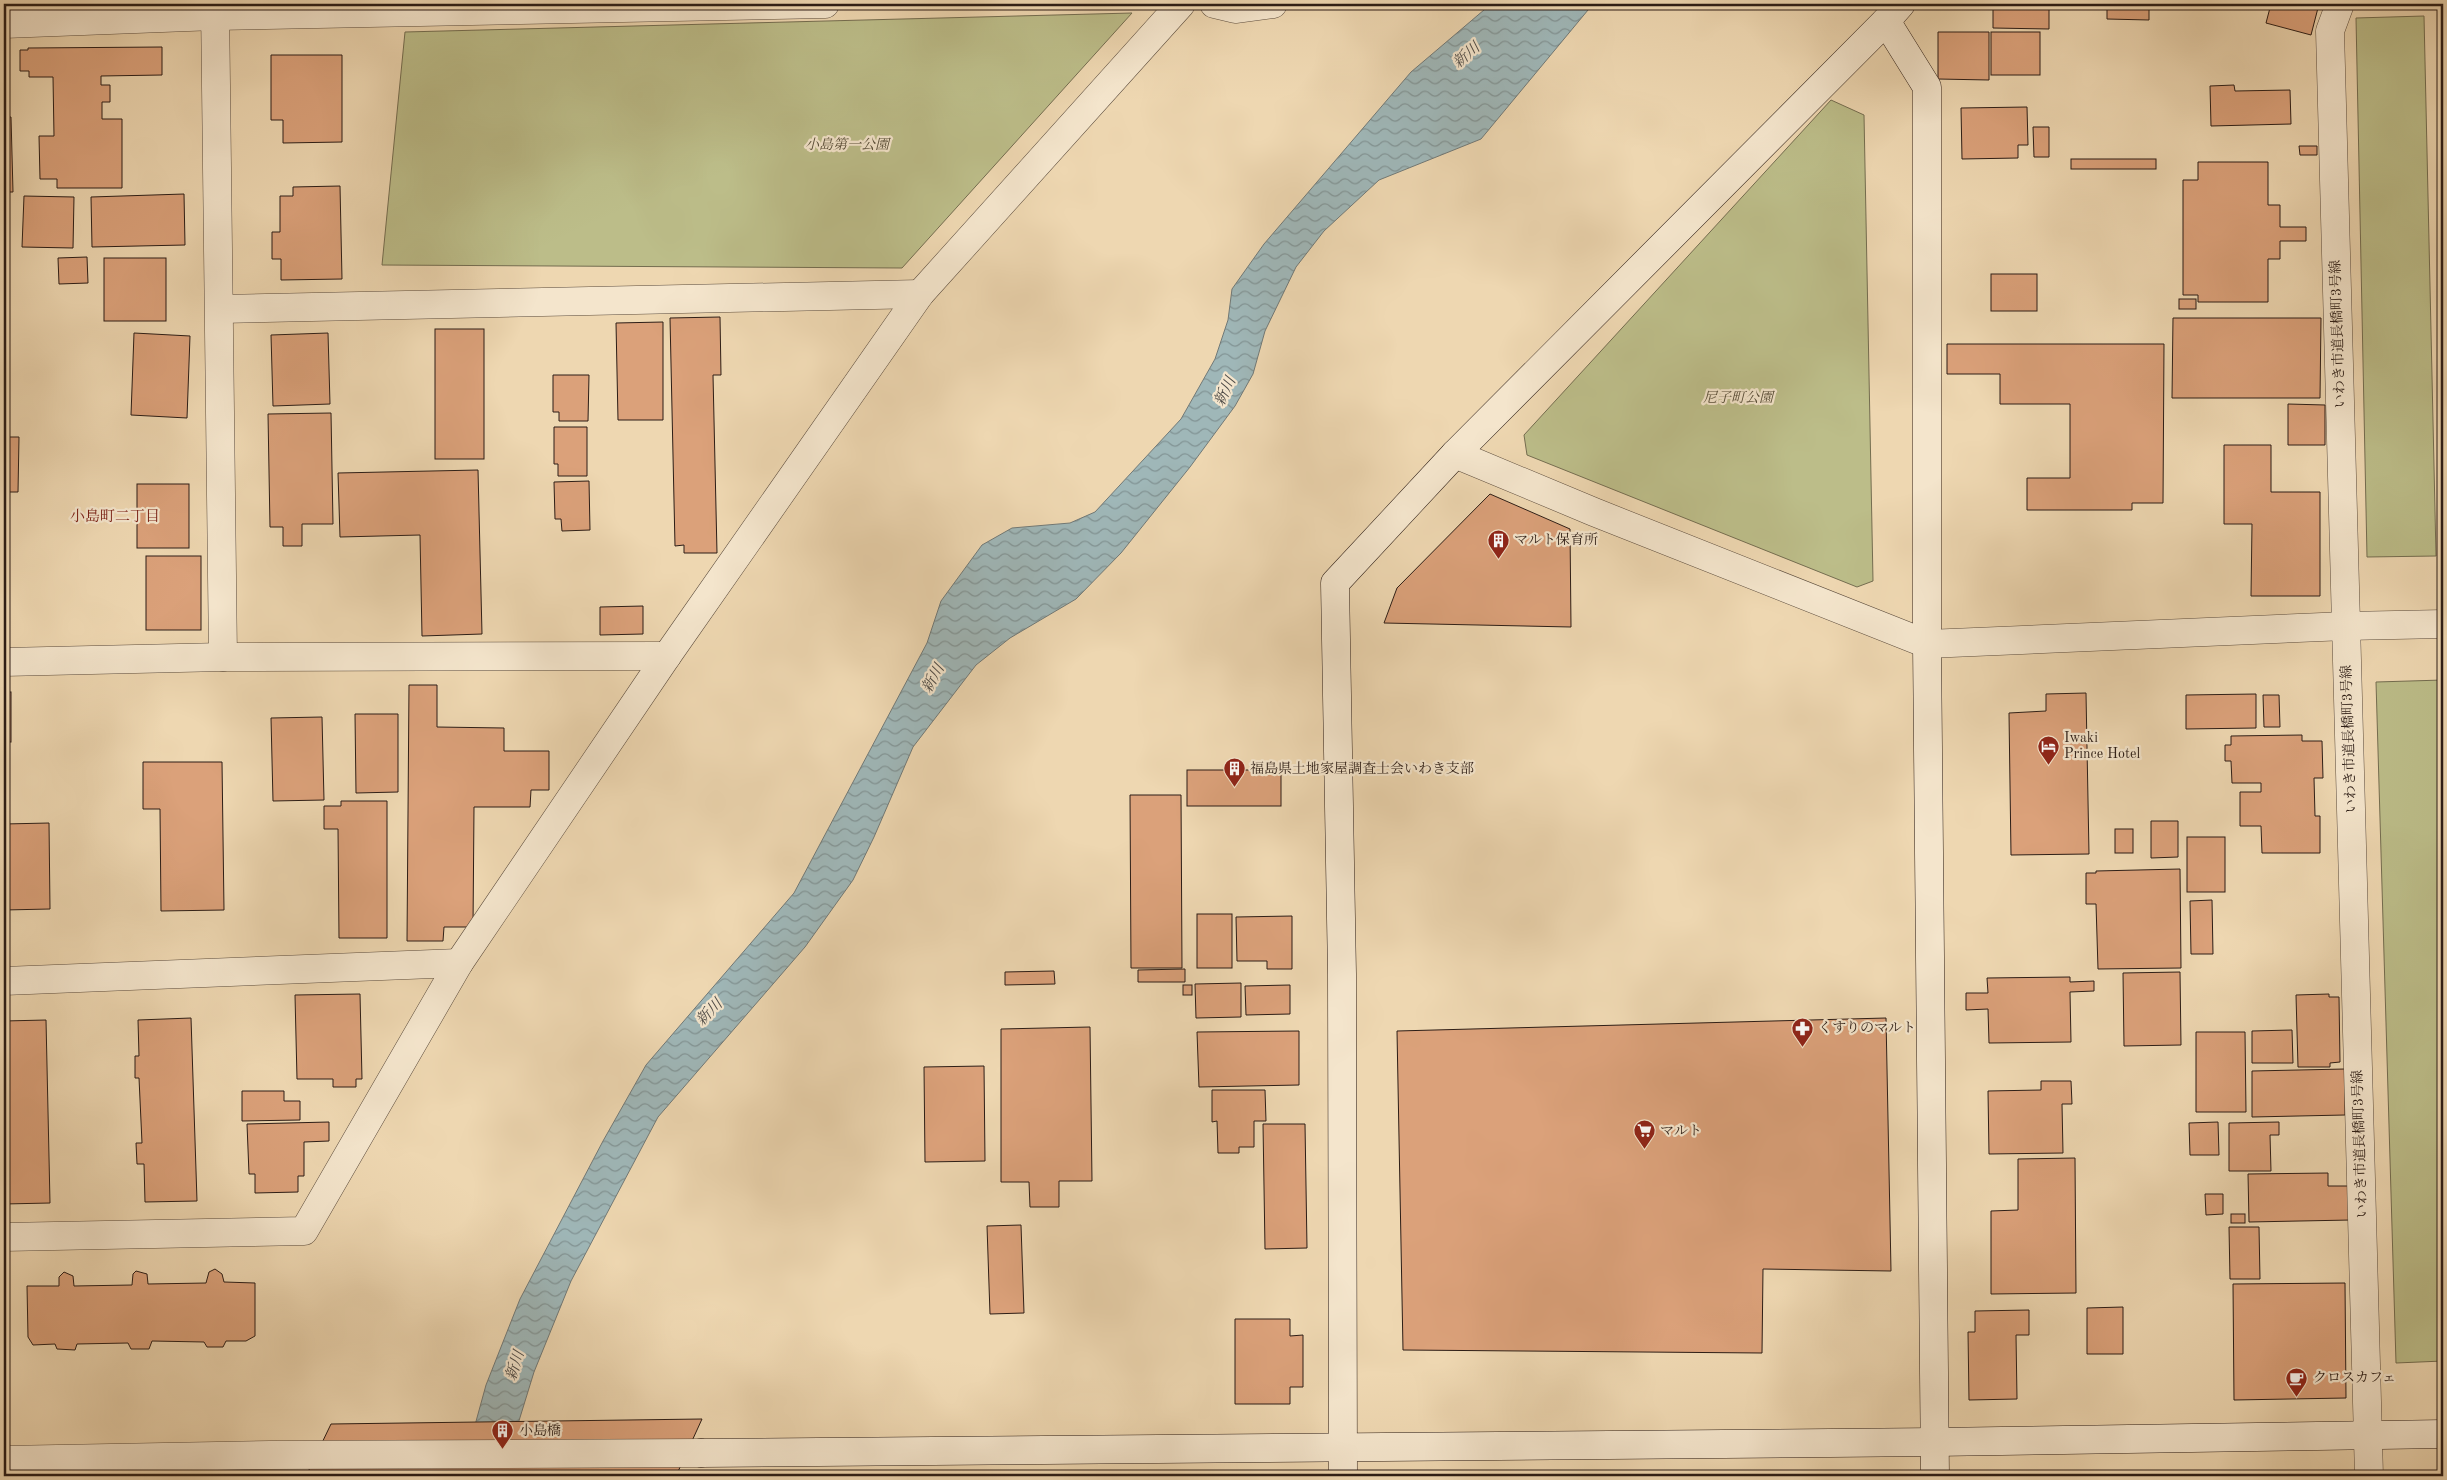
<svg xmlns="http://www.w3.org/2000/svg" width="2447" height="1480" font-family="'Old Standard TT','Noto Serif JP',serif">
	<defs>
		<pattern id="water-waves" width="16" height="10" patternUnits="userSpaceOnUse" patternTransform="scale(1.25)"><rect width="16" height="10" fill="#9fb7b8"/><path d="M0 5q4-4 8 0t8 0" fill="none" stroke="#829495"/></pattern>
	</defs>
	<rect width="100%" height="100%" fill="#eed7b1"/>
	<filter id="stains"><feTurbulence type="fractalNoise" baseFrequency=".004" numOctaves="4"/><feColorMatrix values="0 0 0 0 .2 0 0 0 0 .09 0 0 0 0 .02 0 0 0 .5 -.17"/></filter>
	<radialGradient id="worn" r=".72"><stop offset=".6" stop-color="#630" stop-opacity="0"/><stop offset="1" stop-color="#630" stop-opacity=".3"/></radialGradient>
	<g fill="#bcbd89" stroke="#746d50">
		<polygon points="1132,13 902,268 382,265 405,32"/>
		<polygon points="2424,16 2436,556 2367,557 2356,18"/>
		<polygon points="1831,100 1864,115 1873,581 1857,587 1527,455 1524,435"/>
		<polygon points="2443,680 2443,1361 2396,1363 2376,682"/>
	</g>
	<polygon fill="url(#water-waves)" stroke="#717977" points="1491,4 1593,4 1481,139 1379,180 1324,231 1296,267 1265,331 1253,374 1235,406 1190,467 1121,553 1076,599 1010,638 976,665 913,747 874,837 853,880 805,947 658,1117 571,1281 534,1372 502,1476 461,1476 486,1385 520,1299 603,1141 646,1065 794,893 927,643 941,601 982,545 1012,528 1070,523 1095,512 1181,419 1215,359 1228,320 1232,289 1264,244 1411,72"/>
	<g fill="#dba17a" stroke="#2c1d16">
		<polygon points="1993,4 2049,4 2049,29 1993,28"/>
		<polygon points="2107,4 2149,4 2149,20 2107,19"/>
		<polygon points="2271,4 2319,4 2311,35 2266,23"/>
		<polygon points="1938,32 1989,32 1989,80 1938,79"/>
		<rect x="1991" y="32" width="49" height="43"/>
		<polygon points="162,47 162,75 101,76 101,85 110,85 110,102 102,102 102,119 122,119 122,188 57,188 57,179 40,179 39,136 54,136 53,77 29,77 29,71 20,71 20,50 28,50 28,48"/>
		<polygon points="271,55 342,55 342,142 283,143 283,120 271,120"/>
		<polygon points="2234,85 2235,91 2290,90 2291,124 2211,126 2210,86"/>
		<polygon points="4,89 7,89 8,115 4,115"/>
		<polygon points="2027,107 2028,145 2018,145 2018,158 1962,159 1961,108"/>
		<polygon points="4,117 11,117 13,192 4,192"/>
		<polygon points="2033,127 2049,127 2049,157 2034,157"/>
		<polygon points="2299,146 2317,146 2317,155 2300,155"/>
		<rect x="2071" y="159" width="85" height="10"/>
		<polygon points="2198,162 2268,162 2268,205 2280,205 2280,227 2306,227 2306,241 2280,241 2280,259 2268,259 2268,302 2198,302 2198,295 2183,295 2183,180 2198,180"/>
		<polygon points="340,186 342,279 281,280 281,259 272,259 272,232 280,232 280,196 293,196 293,187"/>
		<polygon points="184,194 185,245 92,247 91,197"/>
		<polygon points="24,196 74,197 73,248 22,247"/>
		<polygon points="4,213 5,308 4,308"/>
		<polygon points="87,257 88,283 59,284 58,258"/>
		<rect x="104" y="258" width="62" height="63"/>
		<rect x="1991" y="274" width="46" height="37"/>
		<rect x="2179" y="299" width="17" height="10"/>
		<polygon points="720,317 721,375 713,375 717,553 684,553 684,545 675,546 670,318"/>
		<polygon points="2173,318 2321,318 2320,398 2172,398"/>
		<polygon points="663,322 663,420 618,420 616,323"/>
		<rect x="435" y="329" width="49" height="130"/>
		<polygon points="134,333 190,336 187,418 131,415"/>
		<polygon points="328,333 330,404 273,406 271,335"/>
		<polygon points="1947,344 2164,344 2163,503 2132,503 2132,510 2027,510 2027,478 2070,478 2070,404 2000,404 2000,374 1947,374"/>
		<polygon points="553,375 589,375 588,421 559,421 559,412 553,412"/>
		<polygon points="2288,404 2325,405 2325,445 2288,445"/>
		<polygon points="331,413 333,524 302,524 302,546 283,546 283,527 270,527 268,414"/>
		<polygon points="554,427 587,427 587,476 558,476 558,464 554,464"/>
		<polygon points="4,437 19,437 18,492 4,492"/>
		<polygon points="2224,445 2271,445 2271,492 2320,492 2320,596 2251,596 2252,524 2224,524"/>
		<polygon points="478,470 482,634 422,636 420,535 340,537 338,473"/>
		<polygon points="589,481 590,530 562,531 561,519 555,519 554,482"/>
		<rect x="137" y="484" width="52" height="64"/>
		<polygon points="1490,494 1570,529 1571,627 1384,623 1397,588"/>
		<rect x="146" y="556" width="55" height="74"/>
		<polygon points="643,606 643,634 600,635 600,607"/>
		<polygon points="409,685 437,685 437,727 504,728 504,751 549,751 549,790 531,790 530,807 474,807 473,927 444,927 443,941 407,941"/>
		<rect x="4" y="692" width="7" height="50"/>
		<polygon points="2086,693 2089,854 2011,855 2009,713 2046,711 2046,694"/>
		<polygon points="2256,694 2256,728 2186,729 2186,695"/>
		<polygon points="2263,695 2279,695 2280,727 2264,727"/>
		<polygon points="355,714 398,714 398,792 356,793"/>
		<polygon points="322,717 324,800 273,801 271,718"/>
		<polygon points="2302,735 2302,741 2322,741 2323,778 2314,778 2315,816 2320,816 2320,853 2262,853 2261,826 2240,826 2240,792 2261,792 2261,783 2232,783 2231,761 2225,761 2225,745 2231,745 2231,736"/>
		<polygon points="143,762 222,762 224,910 161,911 160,809 143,809"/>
		<rect x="1187" y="770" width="94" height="36"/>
		<polygon points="1130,795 1181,795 1182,968 1131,968"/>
		<polygon points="341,801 387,801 387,938 339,938 338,829 324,829 324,806 341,806"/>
		<polygon points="2151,821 2178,821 2178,857 2151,858"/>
		<polygon points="49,823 50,909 4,910 4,824"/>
		<rect x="2115" y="829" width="18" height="24"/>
		<rect x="2187" y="837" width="38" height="55"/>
		<polygon points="2180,869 2181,968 2098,969 2096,904 2086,904 2086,873 2096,873 2096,871"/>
		<polygon points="2212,900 2213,954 2191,954 2190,901"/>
		<rect x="1197" y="914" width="35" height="54"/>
		<polygon points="1292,916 1292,969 1267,969 1267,961 1237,961 1236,917"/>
		<polygon points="1185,969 1185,982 1138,982 1138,970"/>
		<polygon points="1054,971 1055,984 1005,985 1005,972"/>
		<polygon points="2180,972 2181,1045 2124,1046 2123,973"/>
		<polygon points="2070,977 2070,982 2094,981 2094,991 2070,992 2071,1042 1989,1043 1988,1009 1966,1010 1966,993 1988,993 1987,978"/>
		<polygon points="1241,983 1241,1017 1196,1018 1195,984"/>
		<rect x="1183" y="985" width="9" height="10"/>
		<polygon points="1290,985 1290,1014 1246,1015 1245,986"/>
		<polygon points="360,994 362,1079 356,1079 356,1087 333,1087 333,1079 297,1079 295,995"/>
		<polygon points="2329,994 2329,997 2339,997 2340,1062 2330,1063 2330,1067 2298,1067 2296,995"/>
		<polygon points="191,1018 197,1201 145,1202 144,1164 137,1164 136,1143 142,1143 139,1078 135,1078 135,1056 139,1056 138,1020"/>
		<polygon points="1886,1018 1891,1271 1763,1269 1762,1353 1403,1350 1397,1031"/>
		<polygon points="46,1020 50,1203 4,1204 4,1021"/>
		<polygon points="1090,1027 1092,1181 1059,1181 1059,1207 1030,1207 1029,1182 1001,1182 1001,1029"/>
		<polygon points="2292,1030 2293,1063 2252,1063 2252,1031"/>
		<polygon points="1299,1031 1299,1085 1199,1087 1197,1032"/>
		<polygon points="2196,1032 2245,1032 2246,1112 2196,1112"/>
		<polygon points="984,1066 985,1161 925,1162 924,1067"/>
		<polygon points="2345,1069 2345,1115 2252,1117 2252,1071"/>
		<polygon points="2041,1081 2071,1081 2072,1104 2062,1104 2063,1153 1989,1154 1988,1091 2041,1090"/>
		<polygon points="1212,1090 1265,1090 1266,1121 1254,1121 1254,1147 1239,1147 1239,1153 1218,1153 1217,1121 1212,1122"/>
		<polygon points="242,1091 284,1091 284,1101 300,1101 300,1120 242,1121"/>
		<polygon points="329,1122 329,1141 304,1142 304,1176 298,1176 298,1192 255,1193 255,1174 249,1174 247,1124"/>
		<polygon points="2218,1122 2219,1155 2190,1155 2189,1123"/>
		<polygon points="2279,1122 2279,1135 2270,1135 2271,1171 2229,1171 2229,1123"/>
		<polygon points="1263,1124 1305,1124 1307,1248 1265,1249"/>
		<polygon points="2075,1158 2076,1293 1991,1294 1991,1211 2018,1210 2018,1159"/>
		<polygon points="2328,1173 2328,1186 2351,1186 2351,1220 2249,1222 2248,1174"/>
		<polygon points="2205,1194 2223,1194 2223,1214 2206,1215"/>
		<rect x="2231" y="1214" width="14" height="9"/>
		<polygon points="1021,1225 1024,1313 990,1314 987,1226"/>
		<polygon points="2229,1227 2259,1227 2260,1279 2230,1279"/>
		<polygon points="215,1269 222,1274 224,1282 255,1283 255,1336 246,1341 226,1341 223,1347 207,1347 204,1342 152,1341 149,1349 131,1349 128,1343 77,1344 75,1350 57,1349 55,1344 33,1345 28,1337 27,1286 59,1286 59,1277 64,1272 73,1276 74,1286 132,1285 133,1274 136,1271 147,1274 148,1284 206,1283 209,1272"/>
		<polygon points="2345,1283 2346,1398 2234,1400 2233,1284"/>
		<polygon points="2123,1307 2123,1354 2087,1354 2087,1308"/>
		<polygon points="2029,1310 2029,1335 2016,1335 2017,1399 1969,1400 1968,1332 1975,1332 1975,1311"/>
		<polygon points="1235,1319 1290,1319 1290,1336 1303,1335 1303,1387 1290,1387 1290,1404 1235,1404"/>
		<polygon points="702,1419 676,1476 306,1476 331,1424"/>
	</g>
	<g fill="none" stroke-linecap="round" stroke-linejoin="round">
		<defs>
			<g id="street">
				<polyline points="215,4 223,657"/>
				<polyline points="1214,4 1235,9 1273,4"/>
				<polyline points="2340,4 2330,31 2369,1476"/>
				<polyline points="4,24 215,16 825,4"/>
				<polyline points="220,309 920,294"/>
				<polyline points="1455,454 1594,512 1927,644 2346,626 2443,624"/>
				<polyline points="4,662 223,657 667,656"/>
				<polyline points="4,981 459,963"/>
				<polyline points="4,1237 304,1231 459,963 667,656 920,294 1181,4"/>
				<polyline points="4,1460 270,1455 701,1453"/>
			</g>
			<g id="secondary">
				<polyline points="1886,21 1927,87 1927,644 1935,1476"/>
				<polyline points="701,1453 1935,1442 2443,1434"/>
				<polyline points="1343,1476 1342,974 1335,583 1455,454 1886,21 1901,4"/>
			</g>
		</defs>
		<use href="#street" stroke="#5c4c3d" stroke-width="29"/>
		<use href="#secondary" stroke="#2c1d16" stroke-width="29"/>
		<use href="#street" stroke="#f4e5cc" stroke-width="28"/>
		<use href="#secondary" stroke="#f4e5cc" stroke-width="28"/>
	</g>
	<defs>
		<symbol id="building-pin" viewBox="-11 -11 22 30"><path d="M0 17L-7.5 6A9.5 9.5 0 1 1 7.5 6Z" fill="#8f2418" stroke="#f4e5cc"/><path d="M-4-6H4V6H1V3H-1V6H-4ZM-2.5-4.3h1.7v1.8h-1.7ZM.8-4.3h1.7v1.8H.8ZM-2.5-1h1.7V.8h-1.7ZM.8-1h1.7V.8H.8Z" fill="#fff"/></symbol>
		<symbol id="hotel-pin" viewBox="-11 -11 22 30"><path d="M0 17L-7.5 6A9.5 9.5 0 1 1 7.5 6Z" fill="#8f2418" stroke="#f4e5cc"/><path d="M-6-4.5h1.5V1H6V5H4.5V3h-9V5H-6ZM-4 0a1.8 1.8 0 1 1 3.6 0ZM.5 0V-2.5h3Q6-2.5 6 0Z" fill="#fff"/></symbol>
		<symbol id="pharmacy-pin" viewBox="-11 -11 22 30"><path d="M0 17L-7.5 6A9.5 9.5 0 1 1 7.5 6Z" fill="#8f2418" stroke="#f4e5cc"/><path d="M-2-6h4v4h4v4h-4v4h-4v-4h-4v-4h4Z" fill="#fff"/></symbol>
		<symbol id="supermarket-pin" viewBox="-11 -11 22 30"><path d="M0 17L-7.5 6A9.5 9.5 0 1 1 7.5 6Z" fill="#8f2418" stroke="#f4e5cc"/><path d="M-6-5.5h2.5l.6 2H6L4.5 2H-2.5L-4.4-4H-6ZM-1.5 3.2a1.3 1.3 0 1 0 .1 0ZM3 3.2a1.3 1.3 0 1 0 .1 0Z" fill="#fff"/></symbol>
		<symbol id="cafe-pin" viewBox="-11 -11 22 30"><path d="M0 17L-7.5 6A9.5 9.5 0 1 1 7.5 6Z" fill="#8f2418" stroke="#f4e5cc"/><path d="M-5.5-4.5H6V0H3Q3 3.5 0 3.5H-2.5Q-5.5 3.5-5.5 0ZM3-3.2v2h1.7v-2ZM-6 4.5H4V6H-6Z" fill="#fff"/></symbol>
	</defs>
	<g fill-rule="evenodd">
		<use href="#building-pin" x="1486" y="528" width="25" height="34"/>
		<use href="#hotel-pin" x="2036" y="734" width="25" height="34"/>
		<use href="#building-pin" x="1222" y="756" width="25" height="34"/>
		<use href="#pharmacy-pin" x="1790" y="1016" width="25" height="34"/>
		<use href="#supermarket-pin" x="1632" y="1118" width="25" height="34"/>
		<use href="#cafe-pin" x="2284" y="1366" width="25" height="34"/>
		<use href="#building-pin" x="490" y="1418" width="25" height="34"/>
	</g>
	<g text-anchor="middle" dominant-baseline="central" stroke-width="4.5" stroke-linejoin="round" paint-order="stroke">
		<g font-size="14" font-style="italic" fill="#574d38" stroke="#f4e5cc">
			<text x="847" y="145">小島第一公園</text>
			<text x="1738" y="398">尼子町公園</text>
		</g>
		<g font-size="14" fill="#2c1d16" stroke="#f4e5cc">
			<text transform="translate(2338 334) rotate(-92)">いわき市道長橋町3号線</text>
			<text transform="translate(2349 739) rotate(-92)">いわき市道長橋町3号線</text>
			<text transform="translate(2360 1144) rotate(-92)">いわき市道長橋町3号線</text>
		</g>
		<g font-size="14" fill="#2c1d16" stroke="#f4e5cc" text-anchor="start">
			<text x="1514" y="540">マルト保育所</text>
			<text x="2064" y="738">Iwaki<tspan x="2064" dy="16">Prince Hotel</tspan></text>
			<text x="1250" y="769">福島県土地家屋調査士会いわき支部</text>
			<text x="1818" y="1028">くすりのマルト</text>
			<text x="1660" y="1131">マルト</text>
			<text x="2313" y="1378">クロスカフェ</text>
			<text x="519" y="1431">小島橋</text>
		</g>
		<g font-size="15" font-style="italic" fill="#4e4b47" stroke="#f4e5cc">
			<text transform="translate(1467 56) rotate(-41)">新川</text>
			<text transform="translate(1226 392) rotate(-65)">新川</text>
			<text transform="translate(934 679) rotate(-61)">新川</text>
			<text transform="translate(710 1013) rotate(-46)">新川</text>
			<text transform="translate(516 1366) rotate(-72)">新川</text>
		</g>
		<g font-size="15" fill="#7a1f14" stroke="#f4e5cc">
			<text x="115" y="517">小島町二丁目</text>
		</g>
	</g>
	<rect width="2447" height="1480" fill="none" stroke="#eed7b1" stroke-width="20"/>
	<rect x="5" y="5" width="2437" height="1470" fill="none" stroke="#2c1d16" stroke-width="2.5"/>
	<rect x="10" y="10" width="2427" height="1460" fill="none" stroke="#2c1d16"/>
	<rect width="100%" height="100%" filter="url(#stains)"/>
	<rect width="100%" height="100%" fill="url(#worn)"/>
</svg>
